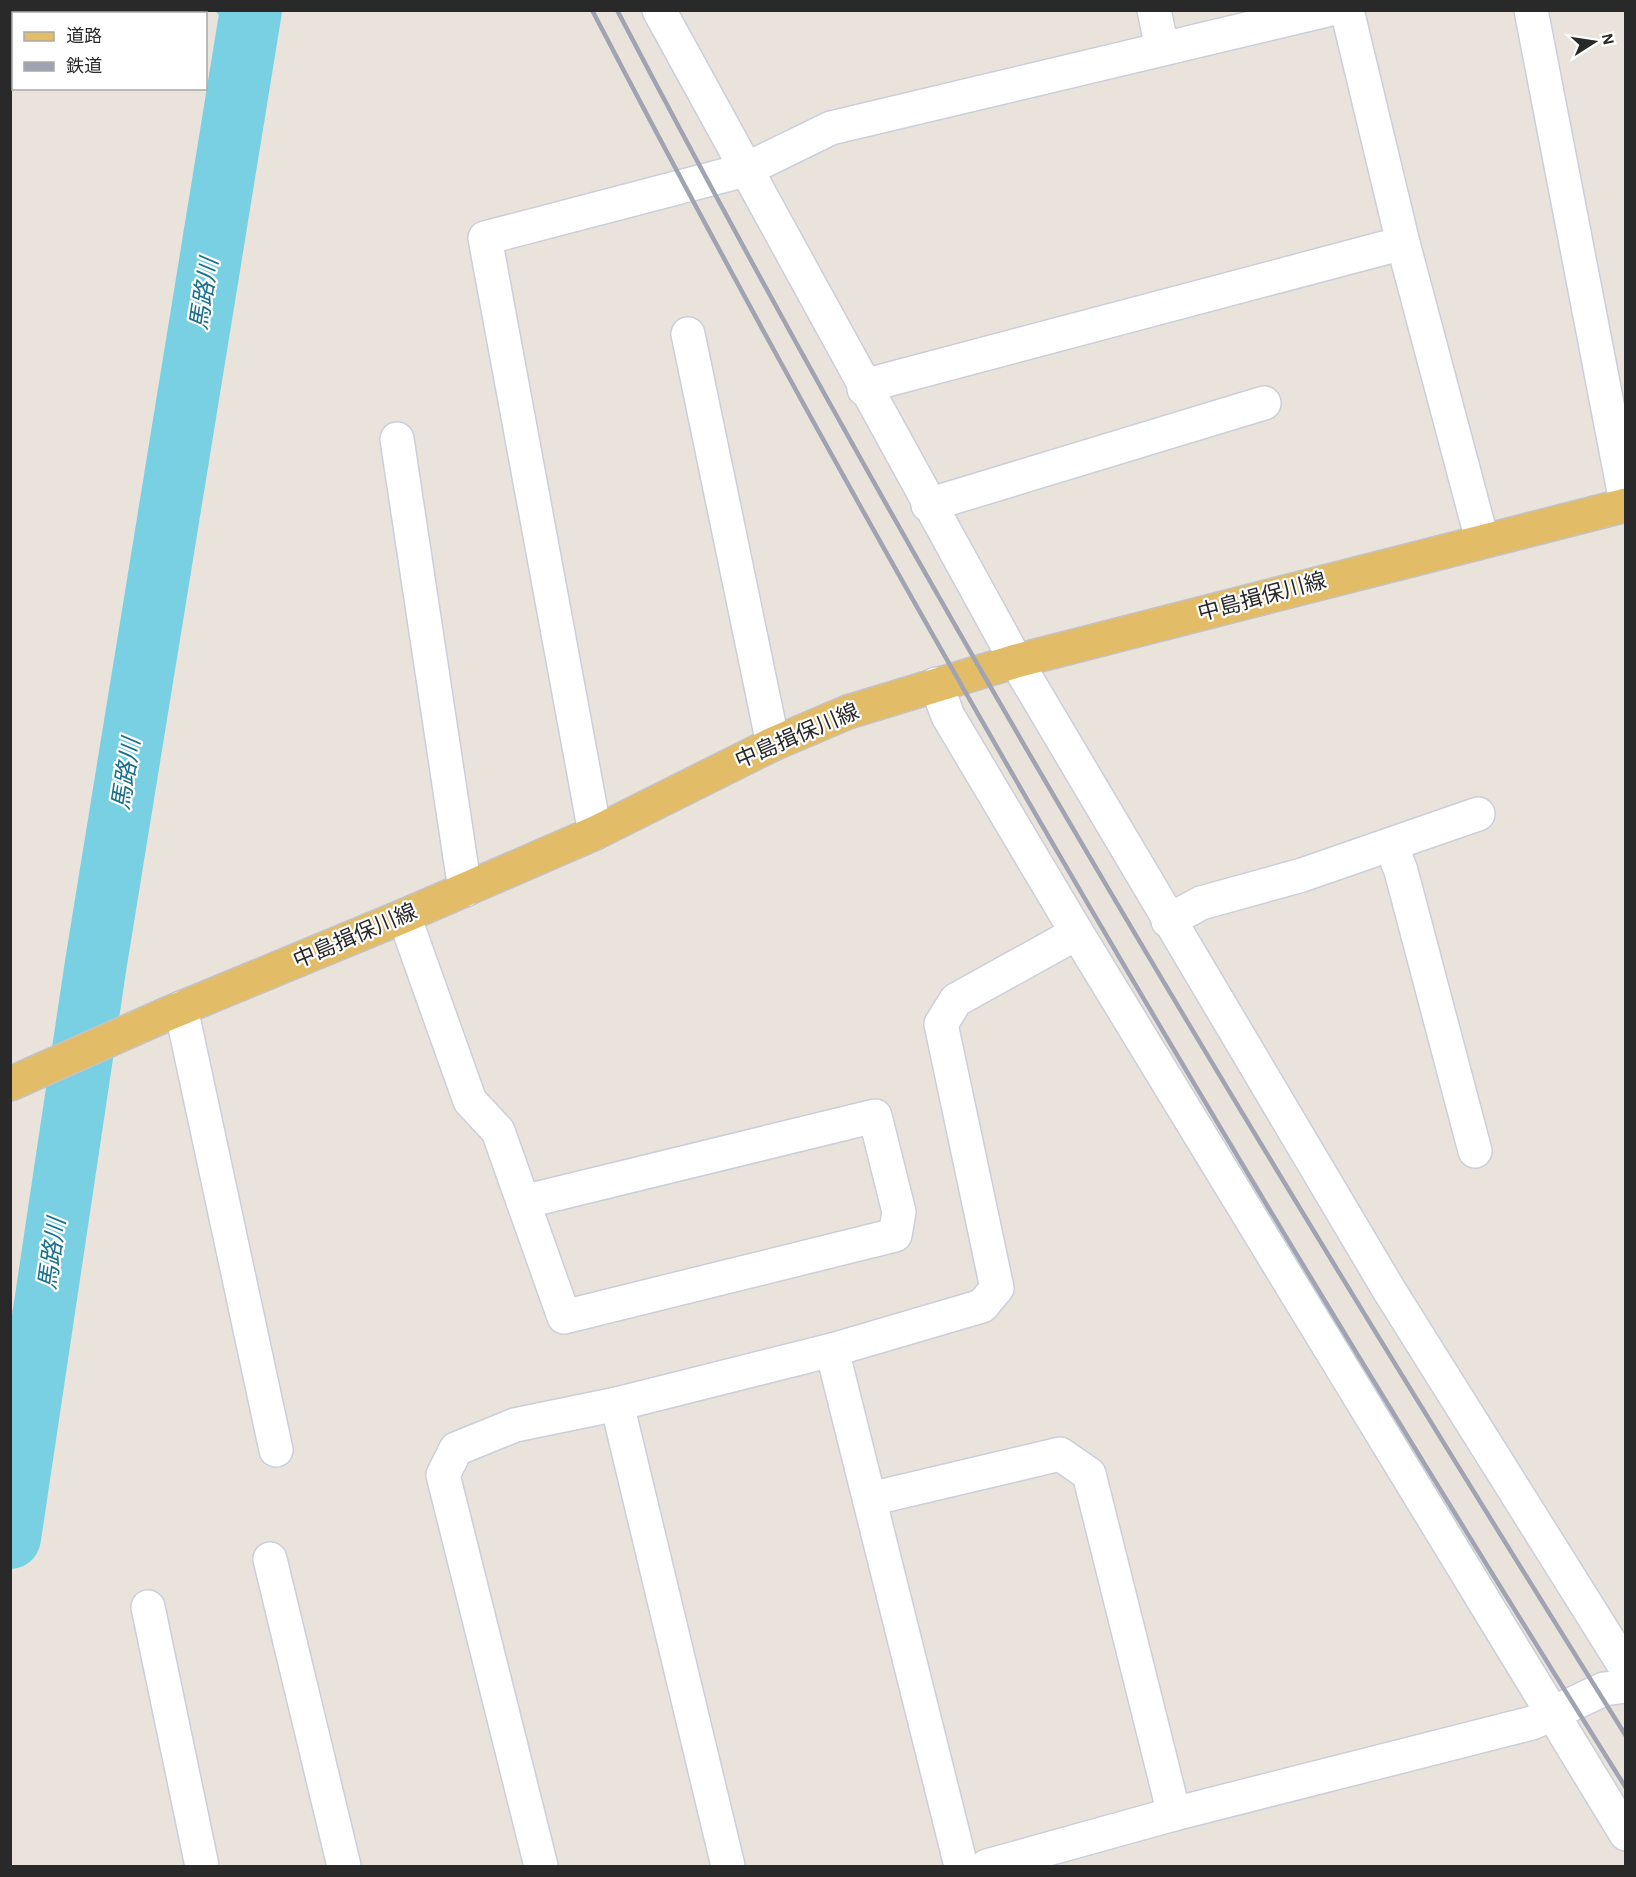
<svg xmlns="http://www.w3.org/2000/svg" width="1636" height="1877" font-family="'Alegreya Sans','Noto Sans JP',sans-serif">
	<rect width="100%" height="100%" fill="#eae3dc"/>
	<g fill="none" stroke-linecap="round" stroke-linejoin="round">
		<polyline stroke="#79d0e3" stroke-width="10" points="221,10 248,31"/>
		<polyline stroke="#79d0e3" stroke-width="62" points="10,1538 96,963 251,10"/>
		<defs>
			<g id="minor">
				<polyline points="659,10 1016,661 1389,1290 1626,1668"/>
				<polyline points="1154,10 1162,48"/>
				<polyline points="1347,10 1403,243 1482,540"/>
				<polyline points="1531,10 1626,502"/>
				<polyline points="688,334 773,744"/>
				<polyline points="864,389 879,382 1403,243"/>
				<polyline points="397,439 465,890"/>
				<polyline points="928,505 1264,403"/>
				<polyline points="936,684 948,716 1077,933 1626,1834"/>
				<polyline points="595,833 485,238 745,170 831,128 1327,10"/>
				<polyline points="1391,845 1401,871 1475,1151"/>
				<polyline points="404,916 470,1101 498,1131 564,1317 895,1235 899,1212 875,1116 523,1202"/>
				<polyline points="1168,921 1201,903 1302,875 1478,814"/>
				<polyline points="181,1008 276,1450"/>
				<polyline points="832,1350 961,1866"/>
				<polyline points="617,1404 728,1866"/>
				<polyline points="870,1499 1060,1454 1089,1474 1174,1814"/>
				<polyline points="270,1559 344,1866"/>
				<polyline points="148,1607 202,1866"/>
				<polyline points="541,1866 443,1475 456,1449 515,1425 617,1404 832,1350 982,1306 997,1288 941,1024 956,1000 1077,933"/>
				<polyline points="987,1866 1174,1814 1532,1723 1604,1689 1626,1686"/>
			</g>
			<polyline id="major" points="10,1084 165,1015 404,916 595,833 773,744 848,712 1016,661 1626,505"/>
		</defs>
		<use href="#minor" stroke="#cbcfda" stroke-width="36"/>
		<use href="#major" stroke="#c3c3c3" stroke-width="36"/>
		<use href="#minor" stroke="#fff" stroke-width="33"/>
		<use href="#major" stroke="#e3bc68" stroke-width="33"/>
		<g stroke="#a0a4b2" stroke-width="4.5">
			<path d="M592,10C909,618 1261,1207 1626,1788"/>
			<path d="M617,10C926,600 1272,1171 1626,1736"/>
		</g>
	</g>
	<g text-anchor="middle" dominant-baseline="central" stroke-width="4.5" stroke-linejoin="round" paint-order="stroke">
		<g font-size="22" fill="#292929" stroke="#fff">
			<text transform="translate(1262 597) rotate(-15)">中島揖保川線</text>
			<text transform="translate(797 736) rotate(-23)">中島揖保川線</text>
			<text transform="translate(355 936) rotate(-23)">中島揖保川線</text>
		</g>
		<g font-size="24" font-style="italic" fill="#19708d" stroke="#fff">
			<text transform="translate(205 294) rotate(-81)">馬路川</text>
			<text transform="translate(127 774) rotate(-81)">馬路川</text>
			<text transform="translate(53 1254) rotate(-82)">馬路川</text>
		</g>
	</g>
	<rect width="1636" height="1877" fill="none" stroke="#292929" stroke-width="24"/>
	<rect x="12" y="12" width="195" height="78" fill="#ffffff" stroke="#a9a9a9" stroke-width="1.5"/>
	<rect x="24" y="32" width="30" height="9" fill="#e3bc68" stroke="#a9a9a9" stroke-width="1.5"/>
	<text x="66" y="42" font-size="18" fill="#292929">道路</text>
	<rect x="24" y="62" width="30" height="9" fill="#a0a4b2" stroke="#a9a9a9" stroke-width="1.5"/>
	<text x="66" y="72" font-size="18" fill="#292929">鉄道</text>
	<g transform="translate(1594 42) rotate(78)" stroke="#ffffff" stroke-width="4.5" paint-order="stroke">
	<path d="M0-4.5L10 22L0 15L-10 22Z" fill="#292929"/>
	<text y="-9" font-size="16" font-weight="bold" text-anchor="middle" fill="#292929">N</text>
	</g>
</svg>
